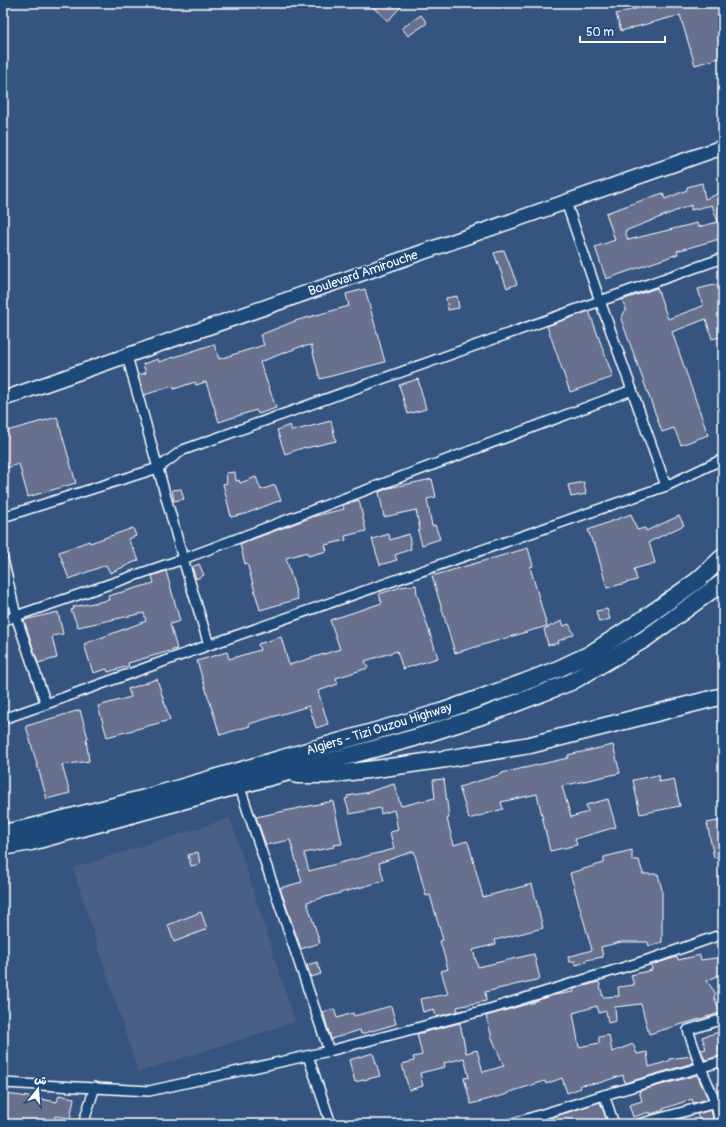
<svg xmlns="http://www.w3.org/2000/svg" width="726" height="1127" font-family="Pangolin,'Playpen Sans Arabic',sans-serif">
	<rect width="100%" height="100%" fill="#355580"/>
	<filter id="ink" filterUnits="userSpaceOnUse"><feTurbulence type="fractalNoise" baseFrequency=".025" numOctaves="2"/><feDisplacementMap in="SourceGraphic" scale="8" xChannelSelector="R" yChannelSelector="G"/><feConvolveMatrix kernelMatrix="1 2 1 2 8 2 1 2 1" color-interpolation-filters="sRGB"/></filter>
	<g filter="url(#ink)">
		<polygon fill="#486086" points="230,818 295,1022 138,1072 73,868"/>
		<g fill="#686f8d" stroke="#fff" fill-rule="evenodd">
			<polygon points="368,3 404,3 388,21"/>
			<polygon points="656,3 723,3 723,57 695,65 680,15 621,31 616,14"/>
			<polygon points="421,15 427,23 408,36 402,28"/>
			<path d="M702,183L705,199L723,192V238L677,251L678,254L606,279L595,247L615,240L606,213L663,193L665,199L687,190V187ZM691,205V210L712,205L718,222L698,227L697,223L628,240L625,231Z"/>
			<polygon points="504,250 517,284 507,288 494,253"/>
			<polygon points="718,284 723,302 723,336 712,339 706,319 672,332 708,435 681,445 674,428 662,432 621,319 626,309 622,300 657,288 668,319 703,306 698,289"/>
			<polygon points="365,289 385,362 320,379 311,345 303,347 302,346 260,362 276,408 258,414 256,410 219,422 206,382 196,385 195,382 174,389 173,386 144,395 138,375 146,373 143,364 158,359 159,362 214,344 219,359 264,345 260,335 295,321 349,306 346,294"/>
			<polygon points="457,296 459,308 448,310 446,298"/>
			<polygon points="589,311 613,377 570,392 547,326"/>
			<polygon points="418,379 426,409 408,414 399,385"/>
			<polygon points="57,417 76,483 28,497 19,464 3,469 3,432"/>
			<polygon points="331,421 336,441 306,448 305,447 285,454 277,430 290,425 292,431"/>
			<polygon points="235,472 236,481 239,480 240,483 256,477 261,490 275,485 281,500 245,514 231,517 223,484 227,483 226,473"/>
			<polygon points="432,479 436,497 427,499 432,526 435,525 440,539 422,545 418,531 420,530 416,510 384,517 379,492 389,488"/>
			<polygon points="584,482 586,494 571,497 568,485"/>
			<polygon points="181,489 184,499 174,501 172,490"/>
			<polygon points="359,500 366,531 345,536 346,540 325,545 327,551 308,556 307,552 286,558 298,599 260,610 247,563 245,564 240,544 315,516 344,509 343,505"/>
			<polygon points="631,514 637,530 645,528 646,531 679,516 684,525 649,542 655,563 634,569 637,580 607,588 595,544 593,544 588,530"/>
			<polygon points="133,528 136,536 128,539 139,560 110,573 106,565 69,579 59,552 89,541 90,543"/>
			<polygon points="389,534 390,540 409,534 411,549 395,555 397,560 380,565 372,539"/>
			<polygon points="528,548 533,566 530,567 547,626 455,653 432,576"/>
			<polygon points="199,564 204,575 196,579 192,567"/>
			<polygon points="166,571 180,621 170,624 177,649 128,663 129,666 108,672 107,669 93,673 84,644 146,621 144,613 78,627 71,610 74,609 73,607 109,600 108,596 154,583 152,576"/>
			<polygon points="416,585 417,594 438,658 403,669 397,651 365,661 368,668 336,678 338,684 318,691 328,724 316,728 309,706 249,724 250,726 220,735 197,661 227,652 229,659 260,650 258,644 281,637 289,665 340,649 330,620 382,603 379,594 401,587"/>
			<polygon points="607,609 610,619 599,622 596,611"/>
			<polygon points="58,612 63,634 52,636 57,658 38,663 24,620"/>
			<polygon points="562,621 564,626 569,624 574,634 558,641 559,643 548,645 544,629"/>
			<polygon points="157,679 170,720 107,737 98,706 131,697 128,689"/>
			<polygon points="80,710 88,738 86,739 89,761 62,765 70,793 47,799 26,726"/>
			<polygon points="613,745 620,773 562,786 571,817 588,812 586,805 608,799 616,827 575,839 577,845 550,851 537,794 501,802 503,809 469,819 459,787 502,774 502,773 568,758 568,755"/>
			<polygon points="658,775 659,782 674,779 680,806 640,814 633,780"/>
			<polygon points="444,779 449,818 447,819 454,845 467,841 469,845 483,897 532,884 543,928 495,940 496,944 473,950 478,967 534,954 540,979 485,992 486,1001 457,1007 458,1011 436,1017 434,1009 423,1012 420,999 448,994 441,971 448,969 440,941 443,940 430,895 426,896 414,851 379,863 384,881 307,902 320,943 301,949 280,888 302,882 290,840 266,845 256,817 333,801 342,844 333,845 334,847 304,853 309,871 394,849 390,832 398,830 394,810 381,814 380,808 350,814 345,799 348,798 347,796 365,793 394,784 401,806 435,798 433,780"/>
			<polygon points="723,820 723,856 714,858 707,823"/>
			<polygon points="632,850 632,860 639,860 643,874 658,874 662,890 662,942 649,946 648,942 621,942 601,947 603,957 586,960 586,962 576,965 575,961 569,962 568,957 592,950 570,873 604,863 604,857"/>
			<polygon points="198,852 200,864 191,866 188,855"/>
			<polygon points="201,912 207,929 174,942 168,925"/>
			<polygon points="700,955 701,960 723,957 723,973 707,981 716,994 714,996 720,1013 649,1034 641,1004 615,1007 616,1021 608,1023 606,1011 599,1013 597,1006 573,1013 579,1047 599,1043 599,1037 609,1035 612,1052 633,1044 637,1054 647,1052 649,1067 669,1061 669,1059 691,1056 693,1063 625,1083 623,1075 599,1083 580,1085 581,1088 567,1093 562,1078 546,1084 545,1081 507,1093 508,1094 471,1104 464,1078 469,1077 464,1058 444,1063 445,1067 420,1073 423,1086 409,1090 402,1064 414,1061 413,1057 422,1055 417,1034 460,1023 466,1053 477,1050 483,1072 504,1066 492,1038 486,1016 535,1002 535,1001 554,995 574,992 573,989 599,982 603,997 619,996 618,987 634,985 631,975 652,970 651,965 677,957 678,960"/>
			<polygon points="317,962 321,974 311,977 307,965"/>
			<polygon points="391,1006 396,1024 361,1034 360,1030 331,1039 323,1012 334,1009 337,1018 353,1013 354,1016"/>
			<polygon points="723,1031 723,1044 718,1046 720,1056 705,1060 701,1050 706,1049 702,1037"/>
			<polygon points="373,1053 380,1076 355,1082 349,1060"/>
			<polygon points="697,1075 708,1099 693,1103 692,1099 663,1109 664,1110 650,1114 650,1112 633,1117 629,1105 642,1101 639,1091"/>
			<polygon points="6,1094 36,1098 57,1102 59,1095 74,1098 71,1114 70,1118 55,1116 55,1121 50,1121 49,1124 3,1124 3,1097 6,1097"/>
			<polygon points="600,1102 608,1124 531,1124"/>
			<polygon points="711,1110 714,1124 701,1124 697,1114"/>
		</g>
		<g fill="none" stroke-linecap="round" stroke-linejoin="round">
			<defs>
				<g id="street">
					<polyline points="566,202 600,301 723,258"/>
					<polyline points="666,486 723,459"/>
					<polyline points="3,517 158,468 183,450 600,301 632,390 183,559 127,356"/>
					<polyline points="3,559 16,616 183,559 209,645 46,704"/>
					<polyline points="3,621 16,616 46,704 3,719"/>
					<polyline points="209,645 666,486 632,390"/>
					<polyline points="239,785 329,1051"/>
					<polyline points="308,1056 331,1124"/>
					<polyline points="3,1083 149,1091 329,1051 493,1008 657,957 723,934"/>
					<polyline points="604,1095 614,1124"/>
					<polyline points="83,1124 95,1087"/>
					<polyline points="511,1124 604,1095 723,1061"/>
					<polyline points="639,1124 723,1101"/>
					<polyline points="720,1124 716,1103 701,1068 688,1030 723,1019"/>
				</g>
				<polyline id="primary" points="3,399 723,147"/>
				<g id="highway">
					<polyline points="297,775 327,775 383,768 446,759 530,745 723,696"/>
					<polyline points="3,833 32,827 145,798 441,712 522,683 558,669 590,654 639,622 698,580 723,557"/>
					<polyline points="3,847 31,842 414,738 488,714 571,682 645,639 723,582"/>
				</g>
			</defs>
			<use href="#street" stroke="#fff" stroke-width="12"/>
			<use href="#primary" stroke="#fff" stroke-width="17"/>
			<use href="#highway" stroke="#fff" stroke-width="19"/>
			<use href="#street" stroke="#1f4a7a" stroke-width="9"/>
			<use href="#primary" stroke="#1f4a7a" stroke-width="14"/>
			<use href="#highway" stroke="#1f4a7a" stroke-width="16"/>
		</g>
	</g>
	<g text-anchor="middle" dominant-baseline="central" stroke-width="3" stroke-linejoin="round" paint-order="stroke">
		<g font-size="13" fill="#fff" stroke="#1f4a7a">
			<text transform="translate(363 273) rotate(-19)">Boulevard Amirouche</text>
			<text transform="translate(379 729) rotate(-17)">Algiers - Tizi Ouzou Highway</text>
		</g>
	</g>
	<rect width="726" height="1127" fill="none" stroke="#1f4a7a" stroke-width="16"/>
	<rect x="8" y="8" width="710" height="1111" fill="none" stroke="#fff" stroke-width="1.5" filter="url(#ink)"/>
	<g transform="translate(38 1089) rotate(17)" stroke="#1f4a7a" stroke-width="3" paint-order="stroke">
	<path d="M0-3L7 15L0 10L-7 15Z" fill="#ffffff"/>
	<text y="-6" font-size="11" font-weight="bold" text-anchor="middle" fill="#ffffff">ش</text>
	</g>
	<path d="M580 36v6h85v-6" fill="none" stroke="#ffffff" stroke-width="2"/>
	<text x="586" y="36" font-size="12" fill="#ffffff" stroke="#1f4a7a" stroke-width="3" paint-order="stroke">50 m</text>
</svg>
